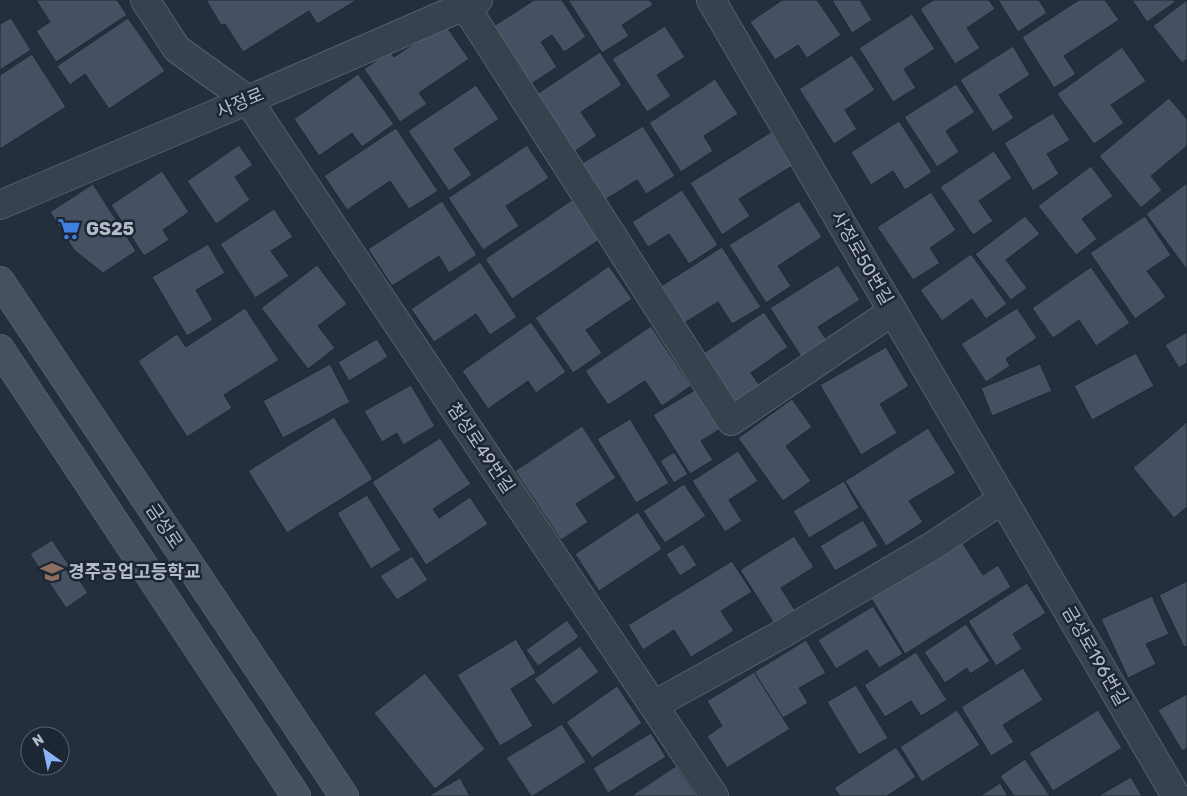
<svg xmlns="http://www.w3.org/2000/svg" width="1187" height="796" font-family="Rubik,'Noto Sans KR',sans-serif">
	<rect width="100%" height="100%" fill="#242f3e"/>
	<g fill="#455162" stroke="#1f2835">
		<polygon points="36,0 117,0 127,15 56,62 36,31 50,22"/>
		<polygon points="206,0 357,0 317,24 309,11 243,52 225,24 221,25"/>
		<polygon points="534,0 562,0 586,37 564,52 552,35 541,42 557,67 531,84 494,26"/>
		<polygon points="568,0 650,0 653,5 622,25 629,36 602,53"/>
		<polygon points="782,0 817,0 841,35 807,58 798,45 775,60 750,22"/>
		<polygon points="832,0 860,0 872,20 852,33"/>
		<polygon points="933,0 989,0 995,9 967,28 980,48 955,64 920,9"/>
		<polygon points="998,0 1039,0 1047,13 1018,32"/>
		<polygon points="1079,0 1105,0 1119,20 1064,56 1076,74 1054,88 1022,37"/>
		<polygon points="1132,0 1174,0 1175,2 1147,22"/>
		<polygon points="1187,0 1187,59 1182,63 1153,26"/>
		<polygon points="912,14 935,49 904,69 916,88 893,102 859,48"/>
		<polygon points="11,18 31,50 0,70 0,24"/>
		<polygon points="128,18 165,71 109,109 85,74 70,85 57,66"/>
		<polygon points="444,23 469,59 419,93 427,104 400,122 364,69 390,51 394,57"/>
		<polygon points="665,26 685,57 657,75 671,96 647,112 612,59"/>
		<polygon points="1013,46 1030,75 999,95 1014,118 993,132 960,80"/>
		<polygon points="1122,47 1146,81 1111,105 1124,123 1094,144 1057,94"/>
		<polygon points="600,52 622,85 581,112 597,136 572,153 534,96"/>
		<polygon points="32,54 66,107 0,149 0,75"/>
		<polygon points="852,55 875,90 845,110 857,129 834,144 799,89"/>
		<polygon points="358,74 394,124 362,147 352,133 319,156 294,119"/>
		<polygon points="715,79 738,114 704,136 713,151 681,172 649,123"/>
		<polygon points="956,84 975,112 946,131 959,152 937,167 904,117"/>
		<polygon points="476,85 499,119 454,149 472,175 449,191 408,131"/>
		<polygon points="1169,98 1187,119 1187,146 1151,176 1162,190 1141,208 1099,156"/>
		<polygon points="1053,113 1070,140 1047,154 1059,174 1033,191 1004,143"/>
		<polygon points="899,121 932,172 905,190 893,171 871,185 851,152"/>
		<polygon points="643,126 675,176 646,194 637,180 603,201 581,164"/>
		<polygon points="396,128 438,191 409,209 390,181 347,210 324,176"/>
		<polygon points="771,132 792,166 739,199 750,216 722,235 690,183"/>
		<polygon points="239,145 253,165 235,177 250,200 216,224 187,181"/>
		<polygon points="527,145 549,178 506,206 519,226 483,250 448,198"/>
		<polygon points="994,151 1012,178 979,201 993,221 973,235 940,187"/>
		<polygon points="1091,166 1113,196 1082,219 1097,239 1076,255 1038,206"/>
		<polygon points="162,171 189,212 163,230 169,240 144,256 111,205"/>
		<polygon points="1187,183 1187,270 1146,214"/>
		<polygon points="93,184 136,251 103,273 74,250 50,212"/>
		<polygon points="682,190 718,245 689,264 669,234 648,247 632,222"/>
		<polygon points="931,192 956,230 930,248 940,263 913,280 877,227"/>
		<polygon points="572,200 599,240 512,299 485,259"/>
		<polygon points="442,201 477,255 449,273 439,256 392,286 368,249"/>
		<polygon points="799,201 822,237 778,266 791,286 766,303 729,245"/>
		<polygon points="274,209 293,237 271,251 289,276 255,298 220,244"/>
		<polygon points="1025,216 1040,234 1006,260 1027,288 1011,300 975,254"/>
		<polygon points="1145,216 1171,255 1147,271 1166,297 1135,319 1090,253"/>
		<polygon points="208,244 225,273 196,290 213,320 187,336 152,277"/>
		<polygon points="722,247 761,307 732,324 718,302 681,325 658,288"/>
		<polygon points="971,254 1007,304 986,319 972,299 942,321 920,290"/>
		<polygon points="480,262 517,317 490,335 476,314 434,342 411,309"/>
		<polygon points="317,265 347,304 318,326 335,348 308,369 261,308"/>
		<polygon points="838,265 860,300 818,327 828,342 802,358 770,308"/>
		<polygon points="609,266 632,299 586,330 602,353 573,373 535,318"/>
		<polygon points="1091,267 1130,323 1096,346 1079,320 1053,338 1032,308"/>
		<polygon points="245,308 279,360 224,395 232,408 187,437 138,361 177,334 186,347"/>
		<polygon points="1017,308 1037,338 1006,359 1010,366 986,382 961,344"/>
		<polygon points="764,312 788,347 751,373 762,389 737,406 701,355"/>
		<polygon points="531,322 566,372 536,393 528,381 488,409 462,371"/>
		<polygon points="651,326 691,386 662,406 645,381 608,405 585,371"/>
		<polygon points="1187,332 1187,363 1179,368 1165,345"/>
		<polygon points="377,339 388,357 349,381 338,362"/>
		<polygon points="886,347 909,386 880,404 897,433 861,455 820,385"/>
		<polygon points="1136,353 1154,386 1092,420 1074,386"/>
		<polygon points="330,364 350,402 283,438 263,401"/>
		<polygon points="1040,364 1052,391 992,416 981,388"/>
		<polygon points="411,385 435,426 403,445 397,433 382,442 364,411"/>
		<polygon points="700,387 725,426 701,441 713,460 690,474 653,415"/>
		<polygon points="792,399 812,427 786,446 811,481 783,501 738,438"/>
		<polygon points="334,417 373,479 287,533 248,471"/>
		<polygon points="630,419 669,483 636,503 597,439"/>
		<polygon points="1187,422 1187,507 1174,518 1133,468"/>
		<polygon points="582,426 616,478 576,504 588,522 561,540 515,471"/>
		<polygon points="928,428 956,473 909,501 923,522 886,546 845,481"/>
		<polygon points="440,438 471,484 433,509 439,518 470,497 488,524 426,565 372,482"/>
		<polygon points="738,451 758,481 729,500 742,521 725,532 692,481"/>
		<polygon points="674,452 688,474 674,483 660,461"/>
		<polygon points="844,481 859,508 809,538 793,511"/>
		<polygon points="684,484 706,516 665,543 643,511"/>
		<polygon points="367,495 401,550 371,569 337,513"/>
		<polygon points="638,512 662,549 599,591 575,554"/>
		<polygon points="863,520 878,546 835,571 820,546"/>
		<polygon points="794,536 814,567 781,588 796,612 775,625 740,570"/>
		<polygon points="52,540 88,593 66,608 30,554"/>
		<polygon points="962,542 983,575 998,565 1011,587 905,654 871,598"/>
		<polygon points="683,544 697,565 680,576 666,554"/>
		<polygon points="412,556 428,580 397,600 380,576"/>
		<polygon points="732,561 752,592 721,611 734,631 691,657 674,630 643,650 628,625"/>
		<polygon points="1187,581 1187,646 1184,647 1159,595"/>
		<polygon points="1027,583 1046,613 1013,634 1022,649 996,666 968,621"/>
		<polygon points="1152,596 1169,634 1146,644 1156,664 1128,678 1101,619"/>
		<polygon points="873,606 903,654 879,668 867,650 836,669 818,640"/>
		<polygon points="567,620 579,637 538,666 526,650"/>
		<polygon points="966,624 990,661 970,674 967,668 945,683 924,652"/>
		<polygon points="516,639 536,673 511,689 533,726 500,746 457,675"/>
		<polygon points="806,640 826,673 799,688 808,703 783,718 754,672"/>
		<polygon points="580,646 599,672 553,705 534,679"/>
		<polygon points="916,652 947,700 921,716 911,701 885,717 864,685"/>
		<polygon points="1023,668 1043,700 1003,725 1014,742 991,756 961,707"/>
		<polygon points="754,672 790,729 727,768 707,736 722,726 707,701"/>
		<polygon points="425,673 485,749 435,789 374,713"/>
		<polygon points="856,685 888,738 859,755 827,702"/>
		<polygon points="617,686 642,723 592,758 566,722"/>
		<polygon points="1187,694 1187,748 1182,751 1158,710"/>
		<polygon points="957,710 980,745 922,782 900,747"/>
		<polygon points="1098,710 1122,748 1053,791 1029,753"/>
		<polygon points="562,724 586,762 533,796 531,796 506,758"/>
		<polygon points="651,733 666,757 608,793 593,768"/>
		<polygon points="896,747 916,777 887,796 840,796 834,788"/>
		<polygon points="1025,759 1050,796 1014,796 1000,776"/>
		<polygon points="676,766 696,796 631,796"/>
		<polygon points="1131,777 1142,796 1098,796"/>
		<polygon points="460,778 470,796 430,796 430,795"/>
		<polygon points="1000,783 1008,796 980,796"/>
	</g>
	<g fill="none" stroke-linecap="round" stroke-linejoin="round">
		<defs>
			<g id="street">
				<polyline points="145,0 177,49 248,100 714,796"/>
				<polyline points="711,0 1176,796"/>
				<polyline points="465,6 731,421 893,311"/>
				<polyline points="0,205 248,100 478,0"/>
				<polyline points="654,705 782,634 931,547 1003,499"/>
			</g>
			<g id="secondary">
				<polyline points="0,281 344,796"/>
				<polyline points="0,349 296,796"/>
			</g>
		</defs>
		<use href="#street" stroke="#565f6c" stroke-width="30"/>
		<use href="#secondary" stroke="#565f6c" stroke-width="30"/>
		<use href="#street" stroke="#38414e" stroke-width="28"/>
		<use href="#secondary" stroke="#465061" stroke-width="28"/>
	</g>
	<defs>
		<symbol id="supermarket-bare" viewBox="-9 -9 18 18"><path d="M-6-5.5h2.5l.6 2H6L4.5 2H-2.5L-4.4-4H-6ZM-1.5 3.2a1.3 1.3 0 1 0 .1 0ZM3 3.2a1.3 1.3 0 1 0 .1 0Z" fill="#3f7fe0" stroke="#1d2633" stroke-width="2.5" paint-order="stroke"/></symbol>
		<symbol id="school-bare" viewBox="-9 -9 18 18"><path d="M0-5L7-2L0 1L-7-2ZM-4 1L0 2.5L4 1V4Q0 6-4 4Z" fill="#8d6e63" stroke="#1d2633" stroke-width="2.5" paint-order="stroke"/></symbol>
	</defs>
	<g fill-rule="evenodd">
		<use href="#supermarket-bare" x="53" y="213" width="32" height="32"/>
		<use href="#school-bare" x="36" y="556" width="32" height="32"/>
	</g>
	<g text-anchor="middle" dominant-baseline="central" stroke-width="5" stroke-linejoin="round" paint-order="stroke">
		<g font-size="18" fill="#b4bcc9" stroke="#1d2633">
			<text transform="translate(240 103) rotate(-23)">사정로</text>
			<text transform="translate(862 258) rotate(60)">사정로50번길</text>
			<text transform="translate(481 448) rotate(56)">첨성로49번길</text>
			<text transform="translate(164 526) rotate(56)">금성로</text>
			<text transform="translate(1095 656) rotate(60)">금성로196번길</text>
		</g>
		<g font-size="18" font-weight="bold" fill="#b4bcc9" stroke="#1d2633" text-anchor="start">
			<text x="86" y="229">GS25</text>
			<text x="68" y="572">경주공업고등학교</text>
		</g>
	</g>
	<g transform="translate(45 751) rotate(327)"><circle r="24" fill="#1d2633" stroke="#59626f"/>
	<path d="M0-4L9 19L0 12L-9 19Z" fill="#8ab4f8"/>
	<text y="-8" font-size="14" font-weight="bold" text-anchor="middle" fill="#b4bcc9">N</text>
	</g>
</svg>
